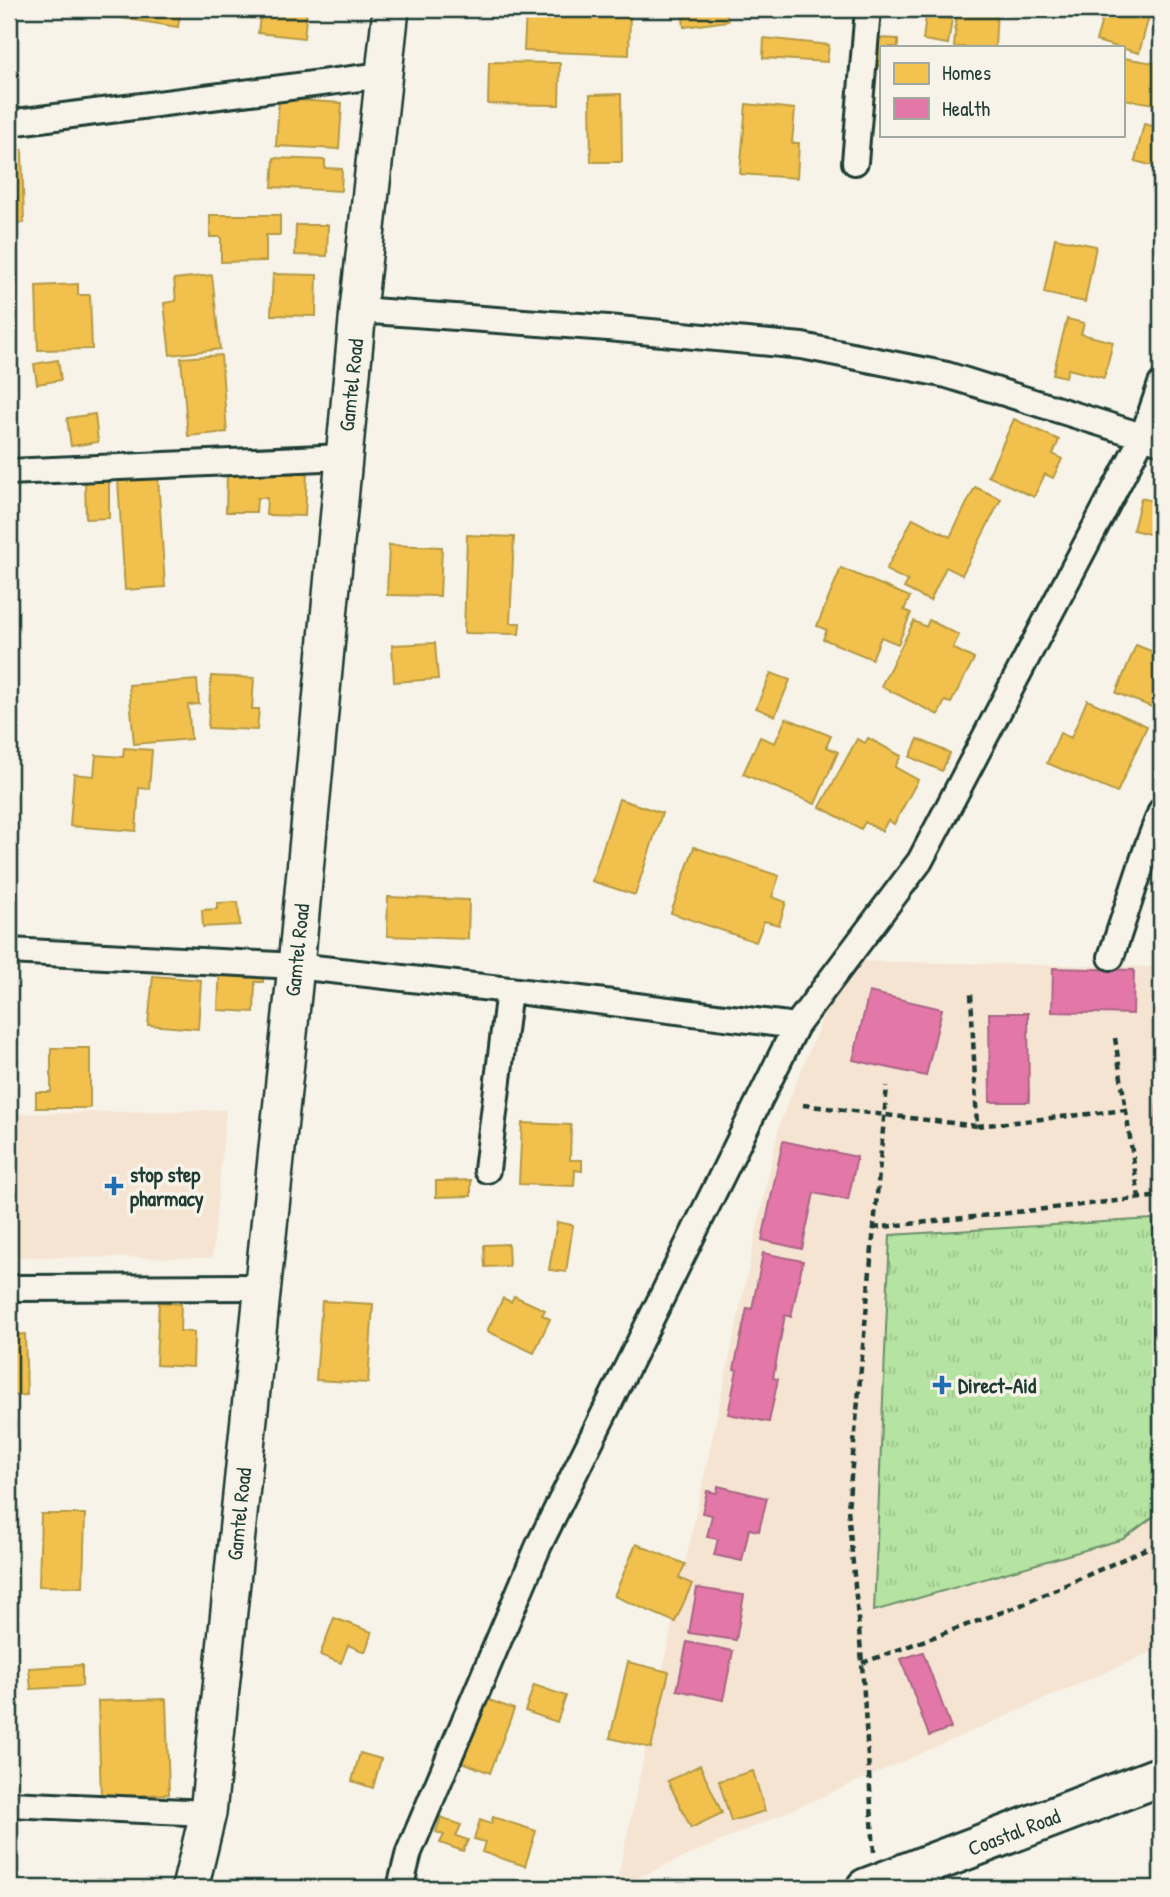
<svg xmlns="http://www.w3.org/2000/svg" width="1170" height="1897" font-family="'Patrick Hand',sans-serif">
	<defs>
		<pattern id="park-tufts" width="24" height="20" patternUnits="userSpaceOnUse" patternTransform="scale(1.75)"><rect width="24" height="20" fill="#b5e3a1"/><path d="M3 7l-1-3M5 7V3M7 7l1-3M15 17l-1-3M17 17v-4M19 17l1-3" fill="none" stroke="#9bc48b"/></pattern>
	</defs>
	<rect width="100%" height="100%" fill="#f7f3e8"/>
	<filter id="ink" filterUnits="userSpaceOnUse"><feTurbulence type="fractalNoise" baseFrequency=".0143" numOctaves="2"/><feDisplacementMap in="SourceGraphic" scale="14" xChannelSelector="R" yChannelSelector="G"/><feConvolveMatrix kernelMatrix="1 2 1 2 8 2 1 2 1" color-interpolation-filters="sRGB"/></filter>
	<g filter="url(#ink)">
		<g fill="#f5e4d2">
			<polygon points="846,961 1161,967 1161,1648 616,1887 780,1122"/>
			<polygon points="226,1110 212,1258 9,1257 9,1114"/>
		</g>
		<polygon fill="url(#park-tufts)" stroke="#6a906a" stroke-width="2" points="1153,1219 1161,1328 1161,1511 1123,1539 874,1611 890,1235"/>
		<g fill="#f2c14e" stroke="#b39946" stroke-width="2">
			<polygon points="104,9 181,9 178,27 103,15"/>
			<polygon points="261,9 307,9 304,38 258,33"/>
			<polygon points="526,9 630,14 629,55 524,51"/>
			<polygon points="682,9 726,9 728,21 684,27"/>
			<polygon points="957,9 997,9 995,47 954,47"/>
			<polygon points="1105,9 1151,9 1139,53 1096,41"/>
			<polygon points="926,16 952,19 948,44 923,40"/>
			<polygon points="764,38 829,45 827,62 763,58"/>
			<polygon points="879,38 898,39 898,47 881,47 881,66 878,66"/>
			<polygon points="1123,58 1161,64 1161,105 1123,99"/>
			<polygon points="489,62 560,63 559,105 488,104"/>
			<polygon points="621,94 622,162 591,162 590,95"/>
			<polygon points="279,99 342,103 339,149 276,146"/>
			<polygon points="746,104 795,109 792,143 799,143 797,178 740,174"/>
			<polygon points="1144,124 1161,128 1161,168 1135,161"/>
			<polygon points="9,150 22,150 24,223 9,223"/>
			<polygon points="274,158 325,160 325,168 342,169 341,191 272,187"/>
			<polygon points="210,215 280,215 280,235 266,235 266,261 221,262 221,237 210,237"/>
			<polygon points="296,225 328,225 327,256 295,255"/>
			<polygon points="1055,238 1096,246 1085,302 1044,293"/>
			<polygon points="273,274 317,275 316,316 271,315"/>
			<polygon points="212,275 220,349 170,355 164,303 176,301 174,279"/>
			<polygon points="78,284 78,295 90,295 92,349 38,350 36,286"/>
			<polygon points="1067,319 1084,323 1081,334 1113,342 1104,378 1068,369 1066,377 1053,374"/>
			<polygon points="221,355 227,432 188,436 181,358"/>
			<polygon points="58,360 61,380 37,384 34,364"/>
			<polygon points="95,414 98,442 71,446 67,418"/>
			<polygon points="1014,419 1059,440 1053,454 1062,459 1053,478 1045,474 1034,497 988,476"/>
			<polygon points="227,473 307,474 305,516 266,515 267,498 257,498 256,512 226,512"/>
			<polygon points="158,477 165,587 125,590 118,480"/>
			<polygon points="85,480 109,480 109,518 86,519"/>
			<polygon points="1161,485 1161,537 1133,530 1141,498 1157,502"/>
			<polygon points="975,487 1001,499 962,575 946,567 930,601 904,588 908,581 886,570 913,518 950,537"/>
			<polygon points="467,535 514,537 510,623 520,623 519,634 464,633"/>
			<polygon points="389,545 442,547 440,596 387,595"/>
			<polygon points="841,568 910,597 904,610 911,613 898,644 881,637 872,659 823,639 827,630 817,626"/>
			<polygon points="929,620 959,635 953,648 974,659 951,703 945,701 938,715 881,686 914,621 926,627"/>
			<polygon points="435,643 438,679 394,682 392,645"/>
			<polygon points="1136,645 1161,655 1161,699 1157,709 1116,693"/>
			<polygon points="771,673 790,680 775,716 756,708"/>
			<polygon points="211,676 254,678 252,709 259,709 257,730 208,728"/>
			<polygon points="197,680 199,704 188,705 191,739 134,744 129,685"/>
			<polygon points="1087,700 1147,726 1117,793 1047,763 1060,733 1071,738"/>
			<polygon points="786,718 831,736 826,747 838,752 815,804 743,774 760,737 775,743"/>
			<polygon points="868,738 901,756 895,767 918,780 894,824 888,820 882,831 865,822 861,829 820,807 857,739 865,743"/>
			<polygon points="918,739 950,753 942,771 910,757"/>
			<polygon points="124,748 152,750 149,789 139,788 136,831 70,826 74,774 94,776 96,755 123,757"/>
			<polygon points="619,799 662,813 635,895 592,881"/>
			<polygon points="694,847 779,876 772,897 786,902 779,925 764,921 756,942 671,913"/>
			<polygon points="388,897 469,900 468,939 387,936"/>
			<polygon points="238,902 240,925 203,927 202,910 217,909 217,903"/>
			<polygon points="220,966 263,968 263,982 255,982 254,1012 218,1010"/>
			<polygon points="153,976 201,980 198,1029 148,1025"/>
			<polygon points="51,1048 90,1048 90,1108 36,1108 36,1092 51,1092"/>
			<polygon points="522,1123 571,1125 570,1160 582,1160 582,1171 575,1170 574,1186 519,1184"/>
			<polygon points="471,1180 471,1196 436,1197 436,1181"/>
			<polygon points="557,1222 573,1225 566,1272 549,1270"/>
			<polygon points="508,1244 509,1266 485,1267 484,1245"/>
			<polygon points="514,1296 545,1310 542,1315 550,1319 534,1353 487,1331 503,1298 511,1302"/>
			<polygon points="322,1301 373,1304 368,1383 316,1380"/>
			<polygon points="159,1302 181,1304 180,1331 194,1332 193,1367 156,1365"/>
			<polygon points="25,1334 27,1395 9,1396 9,1335"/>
			<polygon points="41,1514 85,1514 83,1587 39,1586"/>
			<polygon points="636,1544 685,1564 679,1578 692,1584 675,1622 614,1596"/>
			<polygon points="334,1618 372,1632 365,1652 348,1645 341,1663 320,1655"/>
			<polygon points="628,1662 669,1672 651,1748 610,1738"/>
			<polygon points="82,1665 82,1686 31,1689 29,1668"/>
			<polygon points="534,1685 566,1696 557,1722 525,1711"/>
			<polygon points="166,1699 169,1794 101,1797 98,1701"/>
			<polygon points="486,1699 514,1709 490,1773 462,1762"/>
			<polygon points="360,1753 381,1759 373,1788 352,1781"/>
			<polygon points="700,1765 722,1813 691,1828 668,1781"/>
			<polygon points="753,1771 765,1811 731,1821 719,1781"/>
			<polygon points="441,1817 461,1825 456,1836 468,1840 463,1851 440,1843 444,1835 436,1832"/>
			<polygon points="493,1817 536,1831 525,1866 482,1852 485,1842 474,1839 480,1820 491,1824"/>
		</g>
		<g fill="#e377a8" stroke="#a86685" stroke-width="2">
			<polygon points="1053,968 1134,970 1133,1014 1052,1012"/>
			<polygon points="869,992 942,1009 926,1076 853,1060"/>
			<polygon points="989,1013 1028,1013 1029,1102 990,1102"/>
			<polygon points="1161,1053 1161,1149 1153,1149"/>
			<polygon points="783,1141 857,1157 848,1200 814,1193 802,1249 762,1240"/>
			<polygon points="763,1253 803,1261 791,1317 785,1315 773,1378 778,1379 769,1422 728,1414 737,1370 734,1369 747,1308 752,1309"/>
			<polygon points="718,1486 767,1498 759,1531 749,1529 742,1561 714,1555 718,1539 707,1537 712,1515 702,1513 707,1491 717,1493"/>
			<polygon points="697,1588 744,1595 736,1640 689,1633"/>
			<polygon points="687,1642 733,1651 723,1700 677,1690"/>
			<polygon points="923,1652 951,1728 929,1736 901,1659"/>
		</g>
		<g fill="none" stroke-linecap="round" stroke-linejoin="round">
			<defs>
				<g id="street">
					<polyline points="9,123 383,75"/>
					<polyline points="855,162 868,9"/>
					<polyline points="358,310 608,328 802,346 947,375 1161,442"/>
					<polyline points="9,472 344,457"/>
					<polyline points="9,951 296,966 509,990 796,1026"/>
					<polyline points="1111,957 1148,845 1161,811"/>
					<polyline points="487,1170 509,990"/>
					<polyline points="9,1288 262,1287"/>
					<polyline points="9,1804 208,1813"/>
					<polyline points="400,1888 409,1852 539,1545 796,1026 920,861 1143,436 1161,384"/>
				</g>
				<polyline id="secondary" points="190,1888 208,1813 296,966 358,310 391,9"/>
				<polyline id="primary" points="866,1888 1161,1776"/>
			</defs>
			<use href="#street" stroke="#1f3d34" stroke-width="30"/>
			<use href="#secondary" stroke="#1f3d34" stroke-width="40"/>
			<use href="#primary" stroke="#1f3d34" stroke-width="44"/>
			<g stroke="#1f3d34" stroke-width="4.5" stroke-dasharray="7 5" stroke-linecap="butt">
				<polyline points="1115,1038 1139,1198"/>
				<polyline points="803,1105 977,1126 971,993"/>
				<polyline points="977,1126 1126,1110"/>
				<polyline points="873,1228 1161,1196"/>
				<polyline points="862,1663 1019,1606 1161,1542"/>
				<polyline points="874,1852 862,1663 848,1509 887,1086"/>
			</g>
			<use href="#street" stroke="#f7f3e8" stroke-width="24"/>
			<use href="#secondary" stroke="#f7f3e8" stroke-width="35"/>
			<use href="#primary" stroke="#f7f3e8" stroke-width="38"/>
		</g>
	</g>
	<g fill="#1f6fb2" stroke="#f7f3e8" stroke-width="2.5">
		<path d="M110.5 1175.5h7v7h7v7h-7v7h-7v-7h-7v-7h7z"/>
		<path d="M938.5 1374.5h7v7h7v7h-7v7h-7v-7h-7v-7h7z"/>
	</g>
	<g text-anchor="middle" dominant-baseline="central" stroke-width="7" stroke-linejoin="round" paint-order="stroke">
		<g font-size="21" fill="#1f3d34" stroke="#f7f3e8">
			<text transform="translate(351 385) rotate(-84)">Gamtel Road</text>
			<text transform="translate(297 950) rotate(-84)">Gamtel Road</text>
			<text transform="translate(239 1514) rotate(-84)">Gamtel Road</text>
			<text transform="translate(1014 1832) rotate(-21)">Coastal Road</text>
		</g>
		<g font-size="21" font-weight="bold" fill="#1f3d34" stroke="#f7f3e8" text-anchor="start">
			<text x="130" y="1174">stop step<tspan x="130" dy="24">pharmacy</tspan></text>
			<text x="958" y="1385">Direct-Aid</text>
		</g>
	</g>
	<rect width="1170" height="1897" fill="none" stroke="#f7f3e8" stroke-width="35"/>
	<rect x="18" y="18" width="1135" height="1862" fill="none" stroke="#1f3d34" stroke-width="2.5" filter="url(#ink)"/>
	<rect x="880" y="46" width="245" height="91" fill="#f7f3e8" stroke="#a1aaa0" stroke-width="2"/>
	<rect x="894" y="63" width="35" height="21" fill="#f2c14e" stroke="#a1aaa0" stroke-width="2"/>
	<text x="942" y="80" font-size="21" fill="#1f3d34">Homes</text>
	<rect x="894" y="98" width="35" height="21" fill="#e377a8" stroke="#a1aaa0" stroke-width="2"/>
	<text x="942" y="116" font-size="21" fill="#1f3d34">Health</text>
</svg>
